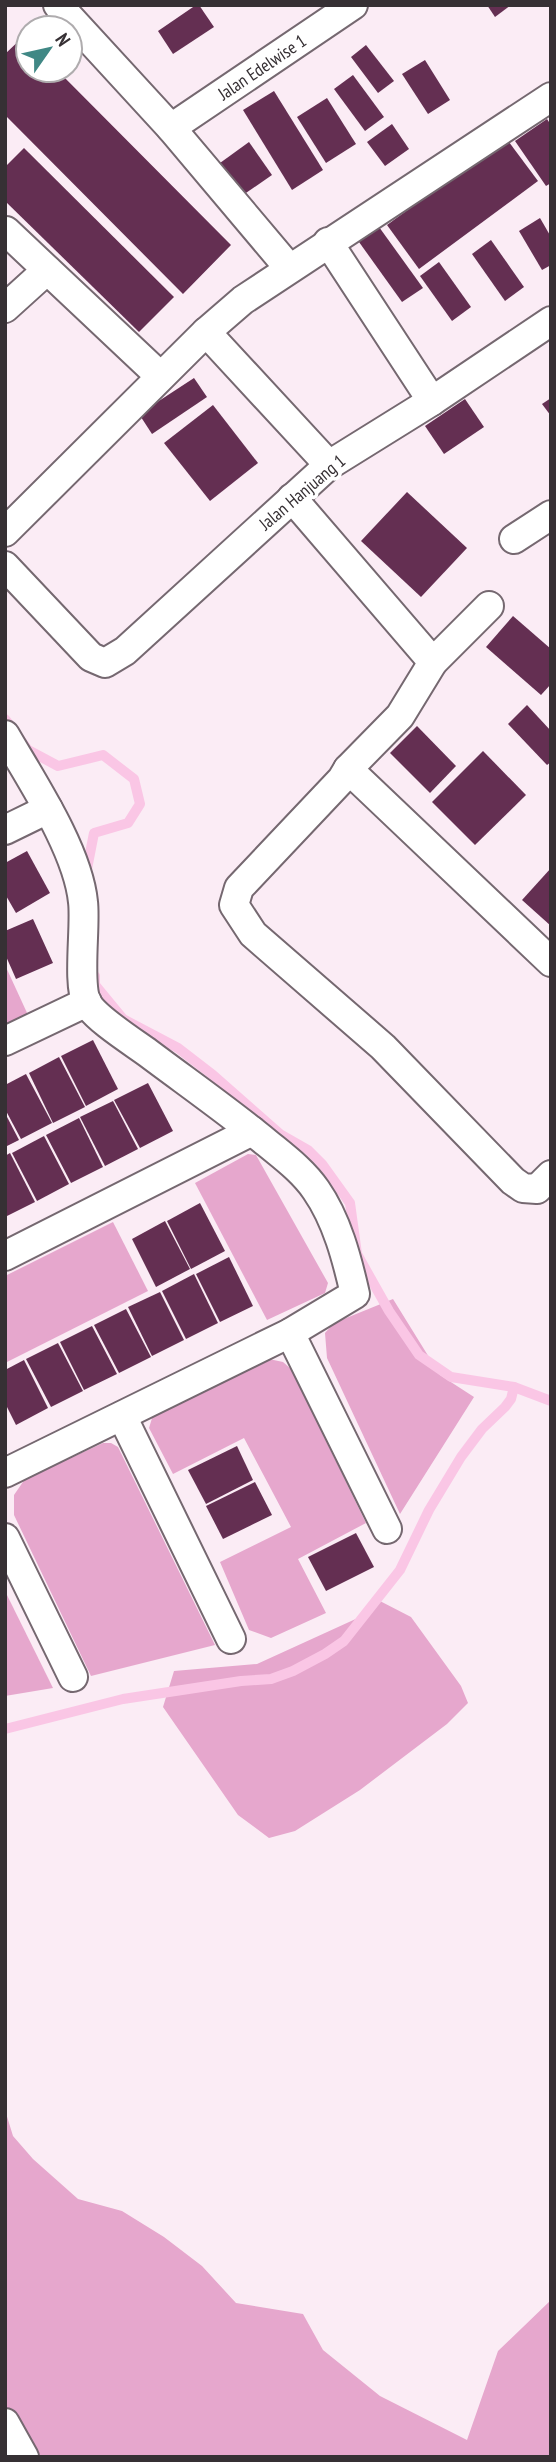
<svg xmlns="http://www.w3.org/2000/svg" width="556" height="2462" font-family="'PT Sans Narrow',sans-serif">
	<rect width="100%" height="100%" fill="#fbecf5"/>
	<g fill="#e6a7cd">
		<polygon points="5,965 28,1015 5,1025"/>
		<polygon points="248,1154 256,1155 328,1283 325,1293 267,1320 195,1183"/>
		<polygon points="113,1222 148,1291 5,1363 5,1276"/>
		<polygon points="393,1299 440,1375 474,1397 400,1514 327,1358 325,1333 334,1323"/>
		<polygon points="269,1359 283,1362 291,1369 366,1523 298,1559 326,1613 271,1638 249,1630 220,1562 291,1527 244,1438 173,1474 149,1428 153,1415 158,1412"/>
		<polygon points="103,1443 111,1443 118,1447 215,1645 91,1676 14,1515 14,1495 25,1479"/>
		<polygon points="5,1591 53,1688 5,1696"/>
		<polygon points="378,1600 411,1617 461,1686 468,1703 447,1724 360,1790 295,1831 269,1838 238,1815 163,1707 174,1671 257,1664 360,1617"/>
		<polygon points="5,2110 13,2136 33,2159 78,2199 122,2211 164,2237 202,2266 236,2303 303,2314 323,2350 380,2396 467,2440 498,2351 551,2300 551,2457 5,2457"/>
	</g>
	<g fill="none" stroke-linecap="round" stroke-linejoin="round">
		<g stroke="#fac6e5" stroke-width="10">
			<polyline points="5,719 28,750 58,766 103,755 134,779 140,804 128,823 94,833 86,874"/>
			<polyline points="95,976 95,985 123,1019 178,1048 213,1075 280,1134 308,1150 322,1164 350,1203 357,1254 389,1311 419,1355 451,1377 514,1387 551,1401"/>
			<polyline points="5,1729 123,1699 241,1681 271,1679 293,1671 325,1654 344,1641 400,1570 429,1510 461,1457 482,1429 505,1407 511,1399 514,1387"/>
		</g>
	</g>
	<g fill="#642f52">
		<polygon points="196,5 199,5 214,27 173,54 158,31"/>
		<polygon points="487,5 511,5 495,17"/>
		<polygon points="24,36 28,40 28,70 57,70 231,245 183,294 5,115 5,54"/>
		<polygon points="366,45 394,81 378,93 351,57"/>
		<polygon points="425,60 450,100 428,114 402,74"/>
		<polygon points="353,75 384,117 365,131 334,89"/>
		<polygon points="274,91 323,170 292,190 243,110"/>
		<polygon points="327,98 356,144 326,163 297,117"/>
		<polygon points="547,119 551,125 551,183 546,186 515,141"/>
		<polygon points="392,124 409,149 385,166 367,142"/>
		<polygon points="506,138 538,181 419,269 387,225"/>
		<polygon points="249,142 272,175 243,195 220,163"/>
		<polygon points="24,148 174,297 139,332 5,201 5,167"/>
		<polygon points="540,218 551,237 551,265 542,270 519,231"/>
		<polygon points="374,220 423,288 402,302 354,235"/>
		<polygon points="491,240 524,287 505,301 472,254"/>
		<polygon points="439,262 471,307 452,321 420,276"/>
		<polygon points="194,378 207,397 152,434 139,414"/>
		<polygon points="551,398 551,416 542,404"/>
		<polygon points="465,399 484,427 444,454 425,426"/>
		<polygon points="213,405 258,463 210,501 164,443"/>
		<polygon points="407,492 467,548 421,597 361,541"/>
		<polygon points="513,616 551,649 551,684 541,695 486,647"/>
		<polygon points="527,705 551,731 551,762 547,765 508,724"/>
		<polygon points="417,726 456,766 430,793 390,753"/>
		<polygon points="483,751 526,795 475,845 432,802"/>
		<polygon points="27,851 50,893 16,913 5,894 5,863"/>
		<polygon points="551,868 551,926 522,900"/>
		<polygon points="33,919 53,963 16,979 5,954 5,931"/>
		<polygon points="93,1040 118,1089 86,1106 61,1056"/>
		<polygon points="59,1057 85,1107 53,1123 29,1073"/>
		<polygon points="26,1074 52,1123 21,1139 5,1109 5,1085"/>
		<polygon points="148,1083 173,1131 140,1148 114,1100"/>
		<polygon points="113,1101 138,1149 105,1166 80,1117"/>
		<polygon points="5,1113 19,1140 5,1147"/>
		<polygon points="79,1118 103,1167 71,1183 46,1135"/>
		<polygon points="44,1136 69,1184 37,1201 12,1153"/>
		<polygon points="10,1153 35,1202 5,1217 5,1156"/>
		<polygon points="200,1203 225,1251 191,1269 167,1221"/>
		<polygon points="165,1221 190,1269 156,1287 132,1239"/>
		<polygon points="229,1257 253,1306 220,1322 196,1274"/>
		<polygon points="194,1274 218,1323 186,1339 162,1291"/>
		<polygon points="160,1292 184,1340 152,1356 128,1307"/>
		<polygon points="126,1309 151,1357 119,1373 94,1325"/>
		<polygon points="92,1326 117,1374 84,1390 60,1342"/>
		<polygon points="58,1343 83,1391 51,1407 26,1359"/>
		<polygon points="24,1360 48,1408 16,1425 5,1403 5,1370"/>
		<polygon points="237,1446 253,1480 206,1504 188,1470"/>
		<polygon points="255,1482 272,1515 223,1539 206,1506"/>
		<polygon points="356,1533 374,1567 326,1591 308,1557"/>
	</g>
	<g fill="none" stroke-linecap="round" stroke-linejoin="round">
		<defs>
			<g id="minor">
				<polyline points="58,5 171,128 289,268"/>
				<polyline points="171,128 353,5"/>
				<polyline points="6,231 160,376"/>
				<polyline points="328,242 432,401"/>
				<polyline points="5,308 47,270"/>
				<polyline points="206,332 243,300 551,97"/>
				<polyline points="292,498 433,662"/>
				<polyline points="5,532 206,332 329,465"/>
				<polyline points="514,539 551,515"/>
				<polyline points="5,566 91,657 105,663 125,651 329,465 432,401 551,321"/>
				<polyline points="489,606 433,662 400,716 348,769 342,779 239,888 234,905 253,934 383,1047 513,1181 523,1188 537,1189 551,1175"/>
				<path d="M5,735C31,780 78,850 83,902C86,925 77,985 87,1003C95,1018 133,1042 148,1053C188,1083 228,1111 267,1143C284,1157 303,1171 316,1190C337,1220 347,1259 355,1294L290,1333L5,1473"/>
				<polyline points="348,769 551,962"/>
				<polyline points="5,830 48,809"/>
				<polyline points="5,1041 87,1002"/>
				<polyline points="5,1256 252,1131"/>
				<polyline points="290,1333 387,1529"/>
				<polyline points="122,1416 231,1639"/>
				<polyline points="5,1538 73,1677"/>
				<polyline points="5,2423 24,2457"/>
			</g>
		</defs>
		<use href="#minor" stroke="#756870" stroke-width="32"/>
		<use href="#minor" stroke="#fff" stroke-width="28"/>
	</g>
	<g text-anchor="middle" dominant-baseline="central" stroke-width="7" stroke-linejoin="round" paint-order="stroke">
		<g font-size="18" fill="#363034" stroke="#fff">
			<text transform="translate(262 67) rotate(-34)">Jalan Edelwise 1</text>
			<text transform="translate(302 492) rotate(-40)">Jalan Hanjuang 1</text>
		</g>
	</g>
	<rect width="556" height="2462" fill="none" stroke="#363034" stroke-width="14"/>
	<g transform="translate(49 49) rotate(56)"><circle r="33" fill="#ffffff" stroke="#afacae" stroke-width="2"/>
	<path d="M0-5L12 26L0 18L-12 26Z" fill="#408885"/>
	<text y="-10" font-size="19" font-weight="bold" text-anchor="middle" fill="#363034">N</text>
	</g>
</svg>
